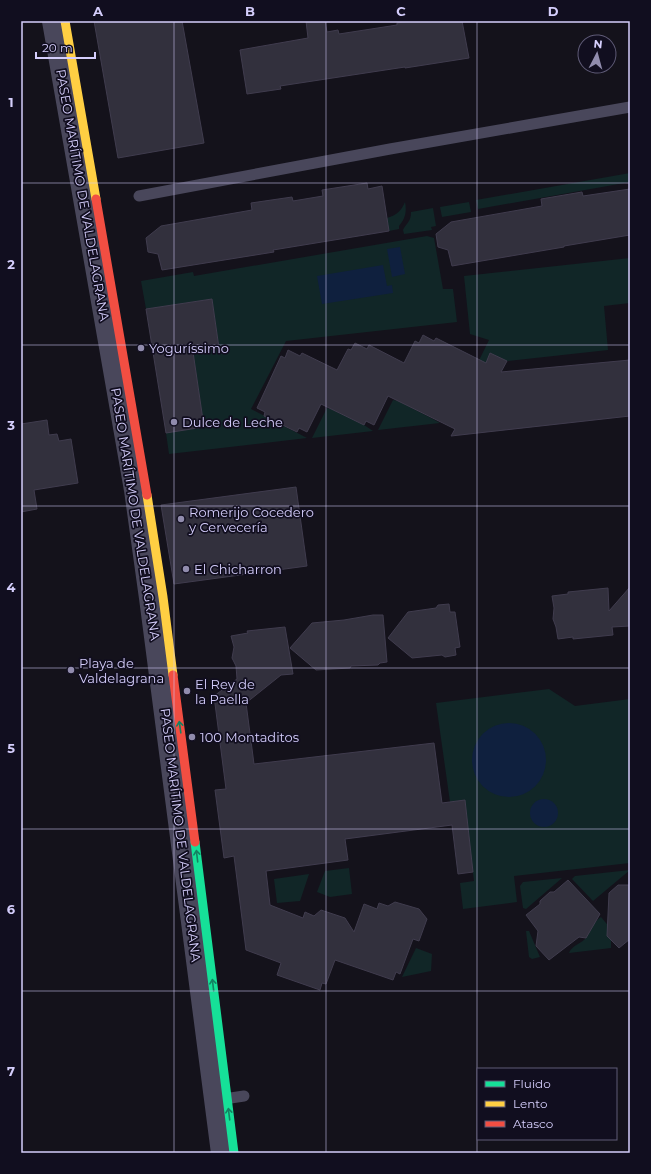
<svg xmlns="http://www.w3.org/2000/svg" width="651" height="1174" font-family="Montserrat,sans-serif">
	<rect width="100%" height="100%" fill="#14121b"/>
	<g fill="#112627">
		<polygon points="630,173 630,182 478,209 476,200"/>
		<path d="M405,202C407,212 405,219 399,226V229L389,231L387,218C397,215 401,211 405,202Z"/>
		<polygon points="469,202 471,212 442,217 440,207"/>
		<path d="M433,208L436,226L431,227L432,230L404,234L403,230C407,222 411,222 411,212Z"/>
		<polygon points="427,236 434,238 443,289 453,289 457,322 286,341 251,409 307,438 169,454 166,433 204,427 193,352 219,348 212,299 146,309 141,281 193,272 194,276"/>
		<polygon points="630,258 630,303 604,306 608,350 507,361 483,368 458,403 489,340 470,334 464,276"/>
		<polygon points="393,400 398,401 431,418 440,423 378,430"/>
		<polygon points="327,408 331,409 364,425 373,431 312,438"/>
		<polygon points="549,689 575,706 630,699 630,863 514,876 517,902 463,909 460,883 474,881 464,800 450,802 436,703"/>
		<polygon points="349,868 352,894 330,897 317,892 325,871"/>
		<polygon points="630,870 593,901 572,879 575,876"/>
		<polygon points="309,874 300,901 277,903 274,879"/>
		<polygon points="562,878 526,909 523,908 520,886 523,882"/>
		<path d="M601,917L611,929V948L569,953C572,945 581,944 586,938C592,930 592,923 601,917Z"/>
		<polygon points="526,931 529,931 540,957 532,959 529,957"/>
		<polygon points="416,948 432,954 431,971 402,977"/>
	</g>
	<g fill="#0f203e">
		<polygon points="400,247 405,274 392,277 387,249"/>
		<polygon points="383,265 387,286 392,285 393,293 322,304 317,276"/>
		<circle cx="509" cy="760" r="37"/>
		<circle cx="544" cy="813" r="14"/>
	</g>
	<g fill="#32303d" stroke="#403c4e">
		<polygon points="94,21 182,21 204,143 118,158"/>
		<polygon points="306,21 325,21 327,32 338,30 339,34 397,25 397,23 411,21 462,21 469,58 405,68 405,67 280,86 281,89 247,94 240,50 308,38"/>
		<polygon points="367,183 368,189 382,186 389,231 273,250 274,252 162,270 158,254 148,252 146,238 161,226 252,210 251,203 292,197 293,201 323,196 322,190"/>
		<polygon points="630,189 630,235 564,246 564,247 452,266 448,250 438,247 436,234 451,222 542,206 541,199 582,192 583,196"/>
		<polygon points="212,299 219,348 193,352 204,427 166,433 146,309"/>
		<polygon points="423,335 434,341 436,338 486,363 490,353 507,361 501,372 630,360 630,416 451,436 455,429 388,396 374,425 366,421 364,425 321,404 307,432 299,428 297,432 264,416 265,412 257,408 281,356 285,358 288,350 300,356 302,353 337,370 348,349 351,350 355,343 367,349 369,345 404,363 415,341 419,343"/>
		<polygon points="47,420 49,435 57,434 59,441 71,439 78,483 34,490 37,509 21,512 21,424"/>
		<polygon points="296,487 307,566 174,584 161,505"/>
		<polygon points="630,587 630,626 612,627 613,635 573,639 573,637 558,639 556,627 553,619 554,608 552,596 568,594 568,592 608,588 609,611"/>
		<polygon points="449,604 450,612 455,612 460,647 455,648 456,655 445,657 442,655 412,658 388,638 408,612 436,608 438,605"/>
		<polygon points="373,615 383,615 387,662 380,663 378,665 351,666 350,668 316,670 290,648 312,623 344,620"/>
		<polygon points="285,627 293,674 281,675 246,703 254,764 434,743 442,803 465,800 473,872 458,874 452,825 345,839 348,860 266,871 270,905 303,918 305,912 314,916 321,910 345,918 354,932 364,904 377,909 379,903 388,906 395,902 419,909 427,919 419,941 413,939 400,974 396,972 393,980 335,960 326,984 322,983 320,990 277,975 281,963 246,950 234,856 224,858 215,790 226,789 214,696 237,679 236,666 232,658 234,647 231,636 248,633 247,631"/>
		<polygon points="568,880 600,914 586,938 579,937 549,960 536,946 538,931 526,915 540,904 540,901 550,892 554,892"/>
		<polygon points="618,885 630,885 630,939 619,948 607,936 609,893"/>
	</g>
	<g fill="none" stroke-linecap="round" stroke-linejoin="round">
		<g stroke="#49475b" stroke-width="11">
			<polyline points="139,196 390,149 630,107"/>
			<polyline points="224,1099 244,1096"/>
		</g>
		<polyline stroke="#49475b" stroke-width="22" points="53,21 135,490 150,598 222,1153"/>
		<polyline stroke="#16e098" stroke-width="9" points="195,842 234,1153"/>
		<g stroke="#ffcf43" stroke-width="9">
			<polyline points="65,21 96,199"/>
			<polyline points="147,495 163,597 173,675"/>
		</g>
		<g stroke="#f24e42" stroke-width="9">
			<polyline points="96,199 147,495"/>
			<polyline points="173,675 195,842"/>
		</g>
	</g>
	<defs><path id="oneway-shaft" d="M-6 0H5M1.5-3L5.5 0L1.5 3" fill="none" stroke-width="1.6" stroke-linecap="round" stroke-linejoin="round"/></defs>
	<g stroke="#148262">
		<use href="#oneway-shaft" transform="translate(180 727) rotate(-98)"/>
		<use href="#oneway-shaft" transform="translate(197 856) rotate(-97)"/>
		<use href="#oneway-shaft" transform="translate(213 985) rotate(-97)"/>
		<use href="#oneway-shaft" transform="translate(229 1114) rotate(-97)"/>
	</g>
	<path fill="none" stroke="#d5cefc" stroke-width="1" stroke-opacity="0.55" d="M174,21V1153M326,21V1153M477,21V1153M21,183H630M21,345H630M21,506H630M21,668H630M21,829H630M21,991H630"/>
	<g fill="#918cad" stroke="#110e1f" stroke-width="1.5">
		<circle cx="141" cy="348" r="4"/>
		<circle cx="174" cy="422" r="4"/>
		<circle cx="181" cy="519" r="4"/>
		<circle cx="186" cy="569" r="4"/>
		<circle cx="71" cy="670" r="4"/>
		<circle cx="187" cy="691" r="4"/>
		<circle cx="192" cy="737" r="4"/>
	</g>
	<g text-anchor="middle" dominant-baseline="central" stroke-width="3.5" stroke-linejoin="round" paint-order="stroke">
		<g font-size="13" fill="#d5cefc" stroke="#110e1f">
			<text transform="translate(83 195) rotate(80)">PASEO MARÍTIMO DE VALDELAGRANA</text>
			<text transform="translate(136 514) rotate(81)">PASEO MARÍTIMO DE VALDELAGRANA</text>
			<text transform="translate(181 835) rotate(83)">PASEO MARÍTIMO DE VALDELAGRANA</text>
		</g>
		<g font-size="13" fill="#d5cefc" stroke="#110e1f" text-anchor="start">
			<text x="149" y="348">Yoguríssimo</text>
			<text x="182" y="422">Dulce de Leche</text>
			<text x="189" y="512">Romerijo Cocedero<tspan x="189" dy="15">y Cervecería</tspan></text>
			<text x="194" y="569">El Chicharron</text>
			<text x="79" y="663">Playa de<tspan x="79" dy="15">Valdelagrana</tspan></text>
			<text x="195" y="684">El Rey de<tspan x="195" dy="15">la Paella</tspan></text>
			<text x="200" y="737">100 Montaditos</text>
		</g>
	</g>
	<rect width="651" height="1174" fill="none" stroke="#110e1f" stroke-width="44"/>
	<rect x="477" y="1068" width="140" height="72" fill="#110e1f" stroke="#5f5b77"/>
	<rect x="485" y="1081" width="20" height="6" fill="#16e098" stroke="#5f5b77"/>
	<text x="513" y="1088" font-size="12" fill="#d5cefc">Fluido</text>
	<rect x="485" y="1101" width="20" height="6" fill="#ffcf43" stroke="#5f5b77"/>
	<text x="513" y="1108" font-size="12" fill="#d5cefc">Lento</text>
	<rect x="485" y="1121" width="20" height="6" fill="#f24e42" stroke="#5f5b77"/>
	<text x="513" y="1128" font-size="12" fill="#d5cefc">Atasco</text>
	<g transform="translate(597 54) rotate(6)"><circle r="19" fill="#110e1f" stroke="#5f5b77"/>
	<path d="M0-3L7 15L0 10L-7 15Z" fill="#918cad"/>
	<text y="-6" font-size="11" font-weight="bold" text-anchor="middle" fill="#d5cefc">N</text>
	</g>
	<path d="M36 52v6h59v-6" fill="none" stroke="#d5cefc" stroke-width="2"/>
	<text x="42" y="52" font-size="12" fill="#d5cefc" stroke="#110e1f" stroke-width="3" paint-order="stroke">20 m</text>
	<rect x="22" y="22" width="607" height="1130" fill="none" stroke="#d5cefc" stroke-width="1.5"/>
	<g font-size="13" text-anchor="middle" font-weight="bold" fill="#d5cefc">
		<text x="98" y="16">A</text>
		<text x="250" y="16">B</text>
		<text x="401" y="16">C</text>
		<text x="553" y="16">D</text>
		<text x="11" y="107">1</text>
		<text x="11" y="269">2</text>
		<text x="11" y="430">3</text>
		<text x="11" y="592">4</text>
		<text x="11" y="753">5</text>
		<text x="11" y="914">6</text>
		<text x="11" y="1076">7</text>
	</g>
</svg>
